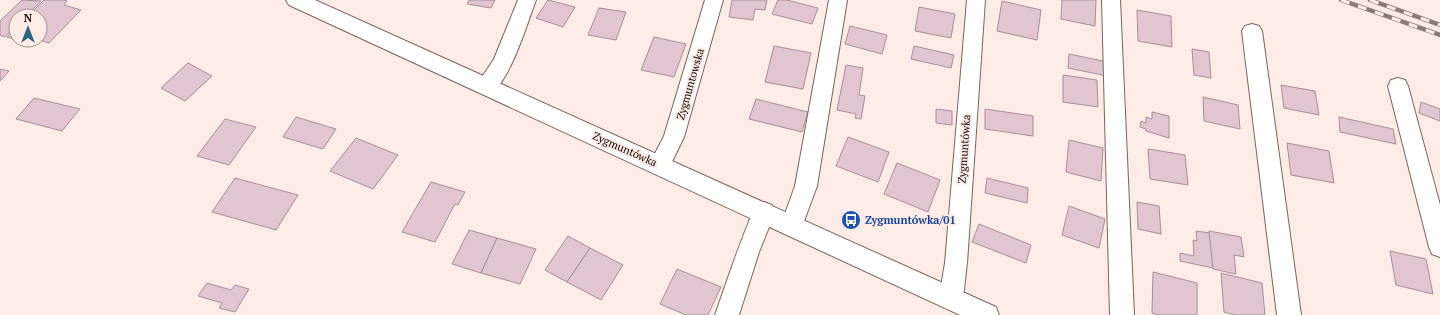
<svg xmlns="http://www.w3.org/2000/svg" width="1440" height="315" font-family="'PT Serif',serif">
	<rect width="100%" height="100%" fill="#fdebe5"/>
	<g fill="#e1c6d2" stroke="#a88e9a">
		<polygon points="22,0 41,1 26,16 16,16 16,25 5,37 0,35 0,21"/>
		<polygon points="44,0 63,0 67,1 64,5 81,10 49,43 39,40 40,16 28,16"/>
		<polygon points="469,0 495,0 491,8 467,4"/>
		<polygon points="548,0 575,7 563,27 536,18"/>
		<polygon points="732,0 767,0 765,10 755,9 753,20 729,17"/>
		<polygon points="778,0 787,0 818,8 812,24 772,14"/>
		<polygon points="1062,0 1096,0 1095,26 1061,19"/>
		<polygon points="1002,1 1041,10 1037,40 997,31"/>
		<polygon points="919,7 955,14 951,38 915,31"/>
		<polygon points="599,8 626,12 616,40 588,35"/>
		<polygon points="1137,10 1171,16 1172,47 1138,41"/>
		<polygon points="850,26 887,35 882,54 845,44"/>
		<polygon points="16,28 16,40 7,37"/>
		<polygon points="654,37 686,44 674,77 641,70"/>
		<polygon points="774,46 811,53 803,89 765,82"/>
		<polygon points="914,46 954,55 951,68 911,59"/>
		<polygon points="1192,49 1209,52 1211,78 1194,75"/>
		<polygon points="1069,54 1108,62 1107,76 1068,68"/>
		<polygon points="188,63 212,76 185,101 161,88"/>
		<polygon points="846,65 863,68 859,95 865,96 861,119 855,118 856,114 837,110"/>
		<polygon points="0,69 9,71 0,81"/>
		<polygon points="1063,75 1097,80 1098,107 1063,102"/>
		<polygon points="1281,85 1315,91 1319,115 1284,108"/>
		<polygon points="1203,97 1238,105 1240,129 1204,121"/>
		<polygon points="34,98 80,109 62,131 16,119"/>
		<polygon points="756,99 808,112 802,132 749,119"/>
		<polygon points="1421,102 1440,109 1440,121 1419,113"/>
		<polygon points="936,109 952,111 952,125 936,123"/>
		<polygon points="985,109 1033,116 1033,136 985,129"/>
		<polygon points="1152,112 1169,116 1169,138 1146,131 1146,129 1140,127 1141,121 1146,123 1146,117 1152,119"/>
		<polygon points="296,117 336,129 323,149 283,137"/>
		<polygon points="1339,117 1393,129 1396,144 1340,132"/>
		<polygon points="225,119 256,127 229,165 197,156"/>
		<polygon points="848,137 889,152 878,182 836,166"/>
		<polygon points="356,138 398,155 373,189 330,171"/>
		<polygon points="1069,140 1103,148 1101,181 1066,172"/>
		<polygon points="1287,143 1329,151 1334,183 1291,175"/>
		<polygon points="1148,149 1185,155 1188,185 1150,179"/>
		<polygon points="897,163 940,180 928,212 884,194"/>
		<polygon points="235,178 298,195 276,230 212,212"/>
		<polygon points="987,178 1028,188 1027,203 985,193"/>
		<polygon points="431,182 465,192 458,205 455,204 435,242 402,232"/>
		<polygon points="1137,202 1159,206 1161,234 1138,229"/>
		<polygon points="1069,206 1105,219 1099,248 1062,235"/>
		<polygon points="979,224 1031,245 1026,263 972,242"/>
		<polygon points="469,230 497,238 481,273 452,264"/>
		<polygon points="1196,231 1210,233 1213,268 1180,261 1180,253 1194,256 1193,240 1197,241"/>
		<polygon points="1209,231 1241,237 1244,257 1234,255 1236,274 1213,269"/>
		<polygon points="568,236 590,248 567,282 545,270"/>
		<polygon points="497,238 536,249 520,284 481,273"/>
		<polygon points="590,248 623,265 601,300 567,282"/>
		<polygon points="1390,251 1426,259 1433,294 1396,285"/>
		<polygon points="677,269 721,287 708,315 686,315 660,304"/>
		<polygon points="1153,272 1197,283 1197,315 1159,315 1152,313"/>
		<polygon points="1221,273 1262,283 1265,315 1235,315 1224,312"/>
		<polygon points="207,283 231,290 235,285 249,289 235,312 219,308 222,303 198,296"/>
	</g>
	<g fill="none" stroke-linecap="round" stroke-linejoin="round">
		<defs>
			<g id="street">
				<path d="M518,0H536C527,24 512,74 494,91C489,95 484,93 479,92L476,86L494,59Z"/>
				<polygon points="705,0 723,0 684,137 667,172 660,174 653,172 649,165 664,136"/>
				<polygon points="829,0 847,0 817,186 800,232 792,235 784,232 781,225 795,186"/>
				<polygon points="967,0 985,0 967,263 963,298 959,306 951,309 943,306 939,298 945,263"/>
				<polygon points="1102,0 1120,0 1134,315 1110,315"/>
				<polygon points="1252,24 1259,26 1262,31 1301,315 1277,315 1242,31 1245,26"/>
				<polygon points="1398,78 1405,80 1408,86 1440,205 1440,257 1432,254 1429,247 1388,86 1391,80"/>
				<path d="M764,202L772,205L775,212L759,252L739,315H715C728,278 740,241 756,205Z"/>
			</g>
			<polygon id="secondary" points="286,0 315,0 996,307 999,315 960,315 289,5"/>
		</defs>
		<use href="#street" stroke="#7d645b" stroke-width="2"/>
		<use href="#secondary" stroke="#7d645b" stroke-width="2"/>
		<use href="#street" fill="#fff" fill-rule="evenodd"/>
		<use href="#secondary" fill="#fff" fill-rule="evenodd"/>
		<defs>
			<g id="rail">
				<polyline points="1341,0 1440,35"/>
				<polyline points="1370,0 1440,25"/>
			</g>
		</defs>
		<use href="#rail" stroke="#897c77" stroke-width="4.5"/>
		<use href="#rail" stroke="#fdebe5" stroke-width="3" stroke-dasharray="9" stroke-linecap="butt"/>
	</g>
	<defs>
		<symbol id="bus-disc" viewBox="-11 -11 22 22"><circle r="9.5" fill="#1a4fb4" stroke="#fdebe5"/><path d="M-5-6H5V4H4V6H2V4H-2V6H-4V4H-5ZM-3.5-4V0h7V-4ZM-3.5 1.2v1.5H-2V1.2ZM2 1.2v1.5H3.5V1.2Z" fill="#fff"/></symbol>
	</defs>
	<g fill-rule="evenodd">
		<use href="#bus-disc" x="840" y="209" width="22" height="22"/>
	</g>
	<g text-anchor="middle" dominant-baseline="central" stroke-width="4" stroke-linejoin="round" paint-order="stroke">
		<g font-size="11" fill="#120906" stroke="#fdebe5">
			<text transform="translate(690 84) rotate(-74)">Zygmuntowska</text>
			<text transform="translate(625 149) rotate(24)">Zygmuntówka</text>
			<text transform="translate(964 149) rotate(-86)">Zygmuntówka</text>
		</g>
		<g font-size="11" font-weight="bold" fill="#164399" stroke="#fdebe5" text-anchor="start">
			<text x="865" y="220">Zygmuntówka/01</text>
		</g>
	</g>
	<g transform="translate(28 28)"><circle r="19" fill="#fdebe5" stroke="#9f918c"/>
	<path d="M0-3L7 15L0 10L-7 15Z" fill="#316682"/>
	<text y="-6" font-size="11" font-weight="bold" text-anchor="middle" fill="#120906">N</text>
	</g>
</svg>
